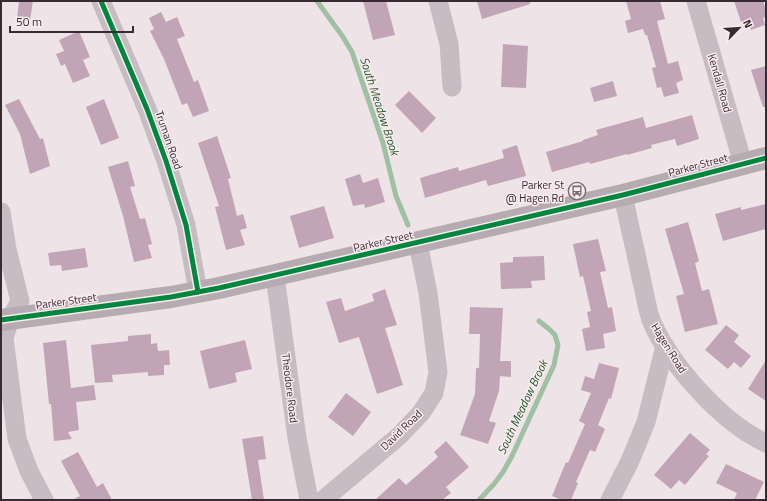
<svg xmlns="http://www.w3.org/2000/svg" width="767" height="501" font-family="'Titillium Web',sans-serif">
	<rect width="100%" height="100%" fill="#eee4e7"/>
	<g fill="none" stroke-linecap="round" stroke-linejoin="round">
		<g stroke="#9fc0a2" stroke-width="5">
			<polyline points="317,1 343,37 352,52 383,143 396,196 408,225"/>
			<polyline points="479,500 494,484 503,472 512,456 554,365 558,345 555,335 549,329 539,321"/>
		</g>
	</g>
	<g fill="#c1a5b6">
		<polygon points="19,1 33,1 30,20 17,19"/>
		<polygon points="363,1 386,1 395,35 373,40"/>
		<polygon points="477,1 530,1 530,4 482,19"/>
		<polygon points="626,1 660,1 665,19 657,21 668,64 678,61 683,80 676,83 679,93 664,97 661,87 657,88 652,68 656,67 647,35 645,35 643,29 628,33 625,21 631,19"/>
		<polygon points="734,1 763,1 766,10 766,17 763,18 765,25 751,30 748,20 741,22"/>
		<polygon points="161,12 166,22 177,17 185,36 177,39 194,82 198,80 209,111 193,117 187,103 182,105 164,59 150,31 154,29 149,18"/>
		<polygon points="79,31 90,57 83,60 90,76 73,83 65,64 61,66 56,54 64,51 59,40"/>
		<polygon points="503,44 528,46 526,88 501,87"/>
		<polygon points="766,66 766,107 763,107 751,70"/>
		<polygon points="613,81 617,96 594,102 590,88"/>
		<polygon points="409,91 436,118 422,133 395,105"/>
		<polygon points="19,99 40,139 43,138 50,166 30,174 20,134 5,105"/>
		<polygon points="104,99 119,138 101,145 86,107"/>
		<polygon points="692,115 699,139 677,146 675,139 651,145 652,148 627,155 627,154 590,164 589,162 552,172 546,152 583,141 583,140 598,135 596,130 643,117 646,128"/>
		<polygon points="217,136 231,178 228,179 237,216 243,214 247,228 240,230 245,245 226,250 215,207 219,206 198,143"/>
		<polygon points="517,145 526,176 488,186 486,180 425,198 420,178 458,167 459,171 504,158 502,150"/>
		<polygon points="128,161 135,186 130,187 140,219 145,218 152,244 148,245 152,258 134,262 123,216 108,167"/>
		<polygon points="360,174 363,183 378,178 385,202 365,208 364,204 353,206 345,179"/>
		<polygon points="766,204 766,229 723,241 715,214 741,207 741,210"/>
		<polygon points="324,206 334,238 299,248 290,216"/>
		<polygon points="688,222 699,261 695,263 702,291 709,289 718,324 685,332 676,296 684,294 665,229"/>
		<polygon points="598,239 606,271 600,272 608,308 612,307 616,331 603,334 605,348 586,351 582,329 590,327 587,312 591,311 583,276 580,277 573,244"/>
		<polygon points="85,248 88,267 62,271 61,265 50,266 48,253"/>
		<polygon points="544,256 545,280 531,281 532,288 501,289 500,263 513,262 513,257"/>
		<polygon points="385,289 397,325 385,328 403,385 377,394 359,337 339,343 326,302 341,298 345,311 374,301 372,294"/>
		<polygon points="470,307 503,308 500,361 511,361 511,377 500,376 499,391 489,421 496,423 488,444 460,435 475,394 476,368 479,368 480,334 469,334"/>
		<polygon points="726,325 739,335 734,342 751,356 741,368 734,362 728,369 705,350"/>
		<polygon points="151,334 151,344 157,343 158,351 169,350 170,365 164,365 164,375 148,376 148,372 112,375 113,382 95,383 91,345 128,341 128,336"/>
		<polygon points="66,340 71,388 94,385 96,400 76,402 79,430 68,432 72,439 54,441 51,404 49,404 43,343"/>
		<polygon points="245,340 252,369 235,373 237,382 209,389 200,351"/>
		<polygon points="766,360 766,401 748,389"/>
		<polygon points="599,363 619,368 611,399 609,398 598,425 605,429 595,452 590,450 576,482 578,483 571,500 562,500 552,496 566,462 568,463 585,424 579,421 591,393 581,390 585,376 594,379"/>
		<polygon points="346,393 371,412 353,436 328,417"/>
		<polygon points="690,433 710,450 706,454 709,456 685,485 679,480 671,489 654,475"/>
		<polygon points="263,436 266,459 258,460 264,500 252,500 242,439"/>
		<polygon points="446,441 469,467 446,487 451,493 442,500 375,500 399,478 406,485 438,457 434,452"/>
		<polygon points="78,452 97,487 103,483 112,500 72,500 80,496 61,461"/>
		<polygon points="726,464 764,482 755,500 734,500 737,493 716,483"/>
	</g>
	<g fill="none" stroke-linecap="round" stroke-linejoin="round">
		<g stroke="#c7bcc1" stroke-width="19">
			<polyline points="101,1 147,109 166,161 186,225 198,292"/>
			<polyline points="438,1 449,44 452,87"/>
			<polyline points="696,1 743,164"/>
			<path d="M623,195C629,224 636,253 642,282C645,294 647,308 651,320C670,365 722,423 766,443"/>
			<polyline points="1,212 7,249 20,301 10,319 4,338 17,439 29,471 44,500"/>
			<polyline points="275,276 297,438 309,500"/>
			<polyline points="323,500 399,436 421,413 434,393 438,372 428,293 418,243"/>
			<polyline points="610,500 630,461 646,422 665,346"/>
		</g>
		<polyline stroke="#b6abb0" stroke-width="22" points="1,320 171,297 219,288 623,195 766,158"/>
		<defs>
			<g id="cycleway">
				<polyline points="101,1 147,109 166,161 186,225 198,292"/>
				<polyline points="1,320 171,297 219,288 623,195 766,158"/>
			</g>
		</defs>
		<use href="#cycleway" stroke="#faebf0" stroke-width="8"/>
		<use href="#cycleway" stroke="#00873e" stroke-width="5"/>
	</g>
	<defs>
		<symbol id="bus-ring" viewBox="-11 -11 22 22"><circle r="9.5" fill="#faebf0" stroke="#786b71" stroke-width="1.5"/><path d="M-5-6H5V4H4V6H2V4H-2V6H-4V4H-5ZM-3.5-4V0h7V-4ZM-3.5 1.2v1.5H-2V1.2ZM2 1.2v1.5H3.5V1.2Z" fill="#786b71"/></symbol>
	</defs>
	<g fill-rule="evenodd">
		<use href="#bus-ring" x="567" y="181" width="20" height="20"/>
	</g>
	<g text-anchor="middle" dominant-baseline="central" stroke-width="3" stroke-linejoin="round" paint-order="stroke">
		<g font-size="11" fill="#382a32" stroke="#faebf0">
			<text transform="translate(720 83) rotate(74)">Kendall Road</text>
			<text transform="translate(169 140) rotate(71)">Truman Road</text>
			<text transform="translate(698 165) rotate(-15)">Parker Street</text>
			<text transform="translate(383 241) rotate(-13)">Parker Street</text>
			<text transform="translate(66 301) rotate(-8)">Parker Street</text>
			<text transform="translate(669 348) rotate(58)">Hagen Road</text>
			<text transform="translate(290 388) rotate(83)">Theodore Road</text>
			<text transform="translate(401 430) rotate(-44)">David Road</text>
		</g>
		<g font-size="11" fill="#382a32" stroke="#faebf0" text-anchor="end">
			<text x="564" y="185">Parker St<tspan x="564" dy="13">@ Hagen Rd</tspan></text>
		</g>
		<g font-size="12" font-style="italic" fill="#1f5a29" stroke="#faebf0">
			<text transform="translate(380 106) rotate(72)">South Meadow Brook</text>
			<text transform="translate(522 407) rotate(-65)">South Meadow Brook</text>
		</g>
	</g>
	<rect width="767" height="501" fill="none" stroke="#382a32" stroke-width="4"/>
	<g transform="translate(739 28) rotate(65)" stroke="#faebf0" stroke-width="3" paint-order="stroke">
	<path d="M0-3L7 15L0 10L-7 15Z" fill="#382a32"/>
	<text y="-6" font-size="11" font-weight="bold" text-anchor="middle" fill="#382a32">N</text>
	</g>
	<path d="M10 26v6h123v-6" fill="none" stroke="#382a32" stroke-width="2"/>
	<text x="16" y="26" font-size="12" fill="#382a32" stroke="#faebf0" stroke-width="3" paint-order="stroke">50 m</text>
</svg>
